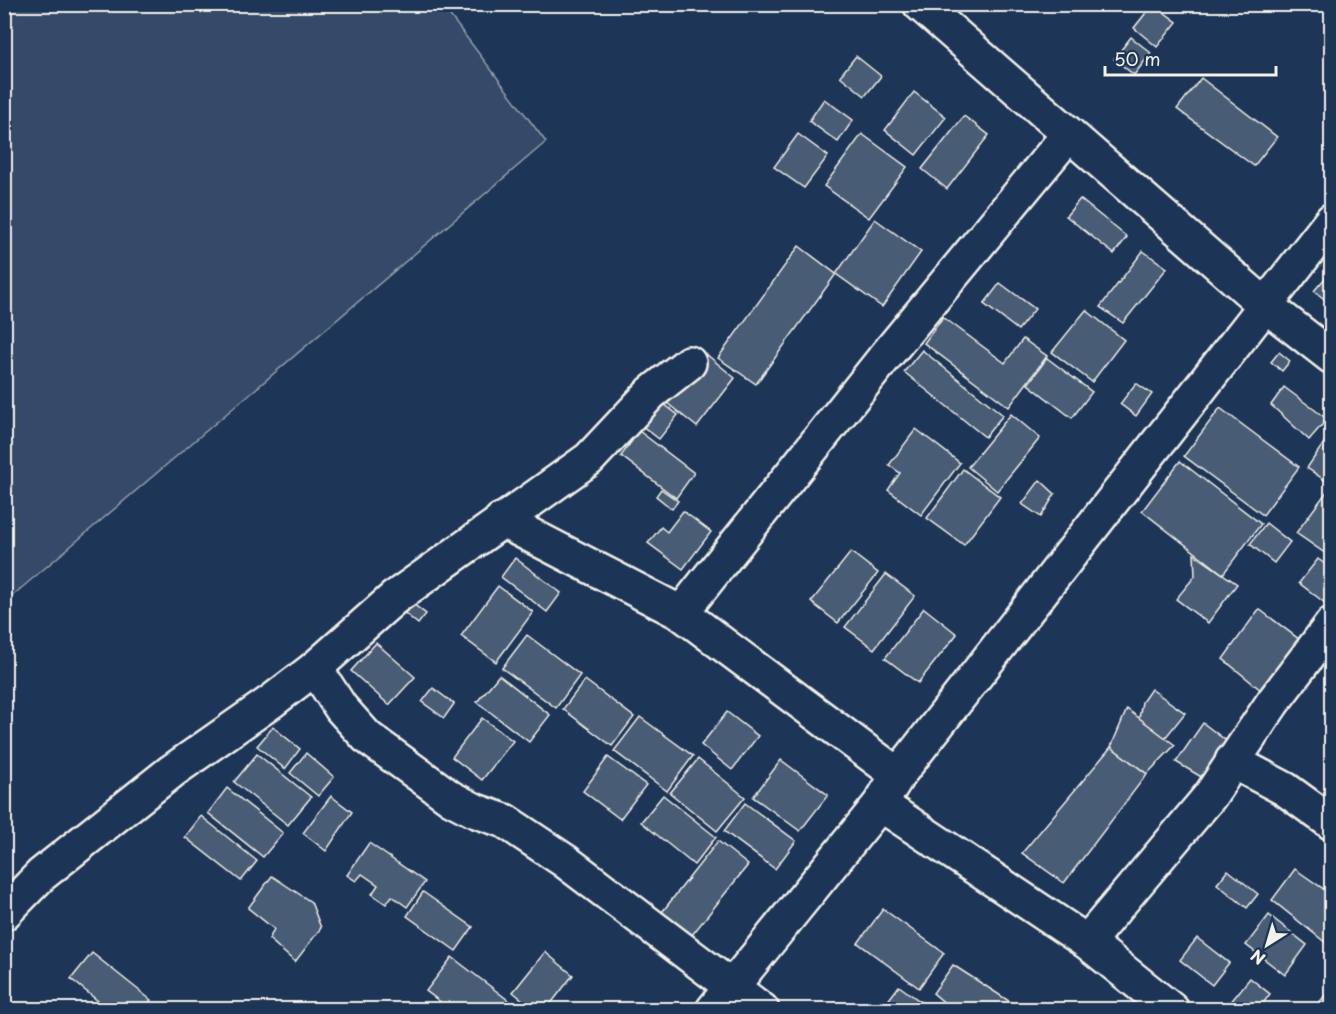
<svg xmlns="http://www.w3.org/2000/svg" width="1336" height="1014" font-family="'Playpen Sans',sans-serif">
	<rect width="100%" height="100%" fill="#1d3557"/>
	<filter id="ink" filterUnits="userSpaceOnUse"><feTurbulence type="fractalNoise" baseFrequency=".0167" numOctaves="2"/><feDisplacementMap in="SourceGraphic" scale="12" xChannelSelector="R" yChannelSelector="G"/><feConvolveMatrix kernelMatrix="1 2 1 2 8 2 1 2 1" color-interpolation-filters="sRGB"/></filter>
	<g filter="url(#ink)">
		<polygon fill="#354a67" stroke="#949ea8" stroke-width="1.5" points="5,4 442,5 546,142 5,602"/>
		<g fill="#485b74" stroke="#f4f1e8" stroke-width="1.5">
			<polygon points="1153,4 1177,22 1157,47 1134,28"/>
			<polygon points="1131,37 1151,53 1134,75 1114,59"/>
			<polygon points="856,56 881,76 865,96 840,76"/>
			<polygon points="1201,78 1277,137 1254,166 1177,109"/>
			<polygon points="914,92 946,117 916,155 885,130"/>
			<polygon points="824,99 853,120 838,142 809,121"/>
			<polygon points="964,116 989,135 947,189 922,169"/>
			<polygon points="798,134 828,156 804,188 774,167"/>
			<polygon points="862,134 907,167 869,218 824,186"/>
			<polygon points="1080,199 1127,237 1114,254 1066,216"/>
			<polygon points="875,219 921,252 882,307 836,274"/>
			<polygon points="799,246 836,274 756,384 718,358"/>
			<polygon points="1143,251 1167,268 1123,323 1100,307"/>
			<polygon points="1332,270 1332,305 1314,291"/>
			<polygon points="1000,283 1035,309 1018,330 984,304"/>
			<polygon points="1086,310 1124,340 1092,382 1052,352"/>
			<polygon points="943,317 1005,363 1023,339 1047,356 1009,407 924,343"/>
			<polygon points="922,350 1003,415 985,437 904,372"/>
			<polygon points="1279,352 1290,361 1282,371 1271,362"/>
			<polygon points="706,354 735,378 697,427 667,403"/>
			<polygon points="1047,358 1092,392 1072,418 1028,384"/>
			<polygon points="1136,383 1152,394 1136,416 1120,404"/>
			<polygon points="1284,387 1327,419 1309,440 1271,405"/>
			<polygon points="660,401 678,415 659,439 641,425"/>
			<polygon points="1220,408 1299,467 1263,515 1184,456"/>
			<polygon points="1011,414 1040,438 997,491 968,467"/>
			<polygon points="916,429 960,463 921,515 888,490 900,473 889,465"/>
			<polygon points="639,431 694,473 676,498 621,456"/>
			<polygon points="1332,431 1332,485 1307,468"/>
			<polygon points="1180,461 1261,524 1223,574 1142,511"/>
			<polygon points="963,469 1000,497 964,545 927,518"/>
			<polygon points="1040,480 1055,494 1041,517 1022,504"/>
			<polygon points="661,489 678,501 672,509 656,496"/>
			<polygon points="1328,490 1332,493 1332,558 1296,533"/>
			<polygon points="683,511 711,532 683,569 648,543 661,527 667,532"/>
			<polygon points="1266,523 1290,542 1274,563 1250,544"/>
			<polygon points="851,552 878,573 838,623 811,602"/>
			<polygon points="1194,554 1237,584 1208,623 1176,599 1195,576"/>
			<polygon points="515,558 561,593 547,612 501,577"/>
			<polygon points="1318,559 1332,569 1332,602 1329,606 1299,583"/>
			<polygon points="886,574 915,596 874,649 845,627"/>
			<polygon points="498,586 533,612 496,662 461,636"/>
			<polygon points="404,597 426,614 418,624 396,606"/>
			<polygon points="924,608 957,634 918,683 885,658"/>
			<polygon points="1259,609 1304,643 1267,695 1223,659"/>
			<polygon points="527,635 580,675 556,708 502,668"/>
			<polygon points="376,643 415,677 389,705 351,671"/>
			<polygon points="499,675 550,715 529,742 477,702"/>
			<polygon points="585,680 634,717 612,746 563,709"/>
			<polygon points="433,688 454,704 444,718 422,702"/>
			<polygon points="1151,689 1185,713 1165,738 1139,718 1142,702"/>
			<polygon points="1127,709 1175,745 1147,774 1111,747"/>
			<polygon points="727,712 758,736 732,770 701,745"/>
			<polygon points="640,717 693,756 667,791 614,751"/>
			<polygon points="482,718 513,741 482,780 452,757"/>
			<polygon points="1203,723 1229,743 1203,778 1176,762"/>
			<polygon points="273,727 300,749 285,769 257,746"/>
			<polygon points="1111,747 1147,774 1064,883 1022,853"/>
			<polygon points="306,753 334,777 318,796 290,773"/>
			<polygon points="257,754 311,797 288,825 234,782"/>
			<polygon points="608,757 646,785 620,819 583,791"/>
			<polygon points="698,759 745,797 717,831 670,793"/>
			<polygon points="781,760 828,795 800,831 753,797"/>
			<polygon points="227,788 283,833 263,857 208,813"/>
			<polygon points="663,795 716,837 694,865 641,822"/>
			<polygon points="331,796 352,812 326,851 303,833"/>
			<polygon points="745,803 796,841 775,869 724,831"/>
			<polygon points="201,816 257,861 241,881 185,837"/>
			<polygon points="718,841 748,865 688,940 659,916"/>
			<polygon points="369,843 425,882 407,907 392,896 386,904 372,894 378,885 362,874 356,881 347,875"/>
			<polygon points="1295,869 1332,895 1332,936 1326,943 1272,900"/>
			<polygon points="1228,870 1258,894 1247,908 1217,884"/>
			<polygon points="272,876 311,902 321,928 295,962 269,939 274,929 248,908"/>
			<polygon points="423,892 473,927 456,951 407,916"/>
			<polygon points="883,909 944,953 919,988 858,943"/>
			<polygon points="1269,915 1307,945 1285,975 1246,945"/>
			<polygon points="1197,938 1229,963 1212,985 1180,960"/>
			<polygon points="545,952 573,975 546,1010 535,1010 513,992"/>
			<polygon points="92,953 151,1000 143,1010 109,1010 71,979"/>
			<polygon points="452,957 521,1010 451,1010 426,991"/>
			<polygon points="953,965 1023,1010 953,1010 933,993"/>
			<polygon points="1250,978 1270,994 1258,1010 1228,1010 1226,1008"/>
			<polygon points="899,986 932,1010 881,1010"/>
			<polygon points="1332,987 1332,1010 1313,1010"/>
		</g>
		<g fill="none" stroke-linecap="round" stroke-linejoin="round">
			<defs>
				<g id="minor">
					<polyline points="920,4 1265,305 1332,357"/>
					<polyline points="501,520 681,613 898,775"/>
					<polyline points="681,613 884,358 1069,134"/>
					<polyline points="315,668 341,708 367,737 451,798 476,811 505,821 565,861 762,1010"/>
					<polyline points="1232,761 1285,789 1332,823"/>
					<polyline points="880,804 1087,942 1172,1010"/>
					<polyline points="4,913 41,875 172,771 272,701 315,668 394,598 589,459 651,393 689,363"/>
					<polyline points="1087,942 1210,796 1273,702 1332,624"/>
					<polyline points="713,1010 880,804 898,775 1332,220"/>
				</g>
			</defs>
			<use href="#minor" stroke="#f4f1e8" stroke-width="38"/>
			<use href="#minor" stroke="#1d3557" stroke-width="33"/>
		</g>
	</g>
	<rect width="1336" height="1014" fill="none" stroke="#1d3557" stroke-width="24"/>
	<rect x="12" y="12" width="1312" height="990" fill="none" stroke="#f4f1e8" stroke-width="2" filter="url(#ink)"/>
	<g transform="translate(1267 945) rotate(217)" stroke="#1d3557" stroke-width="4.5" paint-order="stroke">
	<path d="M0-4.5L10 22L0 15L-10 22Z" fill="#f4f1e8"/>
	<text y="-9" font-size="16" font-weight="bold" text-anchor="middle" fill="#f4f1e8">N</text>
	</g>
	<path d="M1105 66v9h171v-9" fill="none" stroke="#f4f1e8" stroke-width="3"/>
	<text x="1114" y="66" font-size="18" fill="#f4f1e8" stroke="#1d3557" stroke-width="4.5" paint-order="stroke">50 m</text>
</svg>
